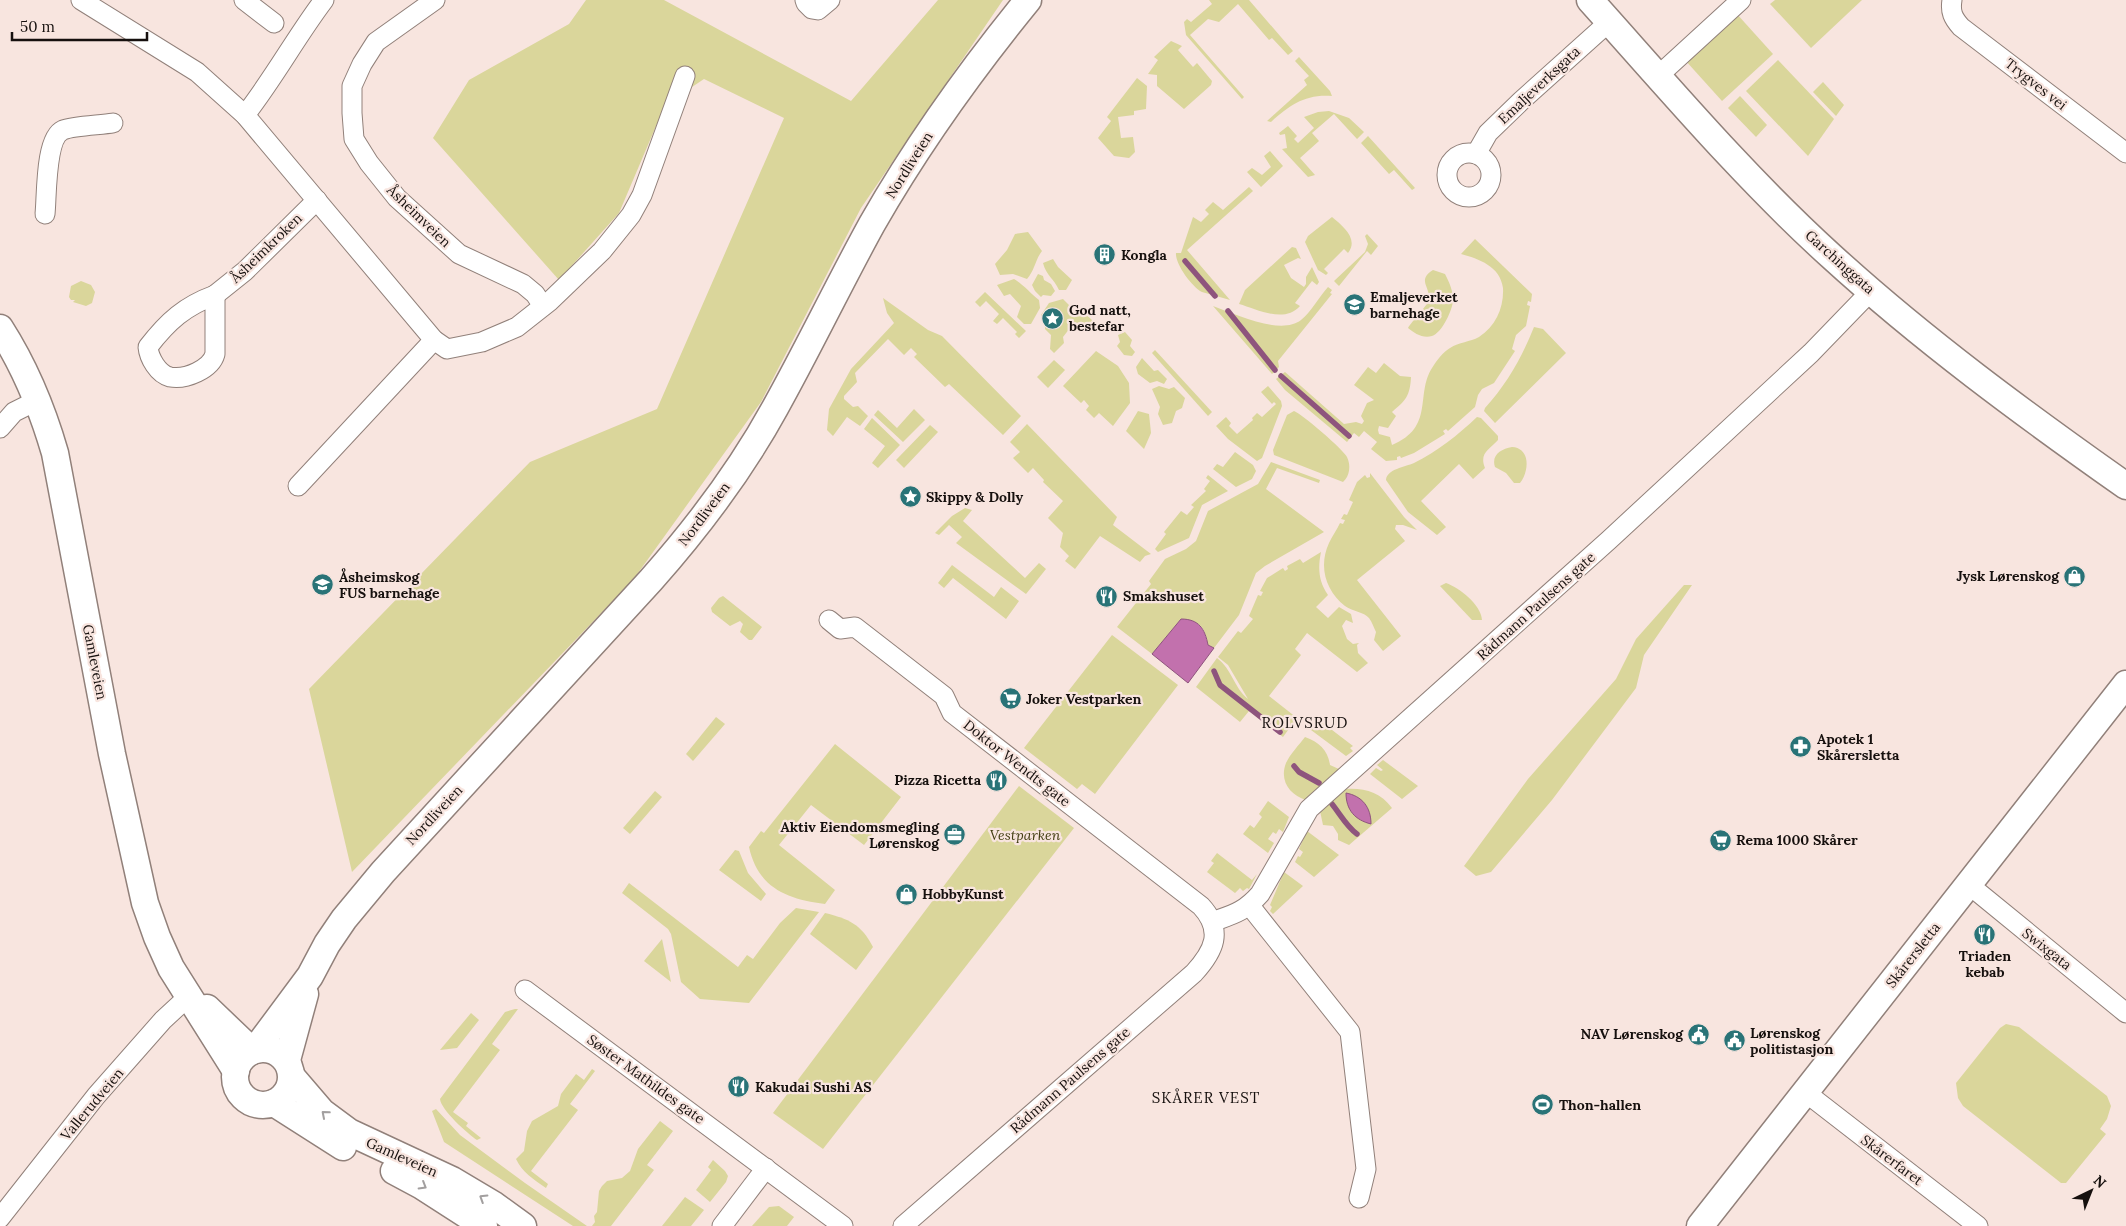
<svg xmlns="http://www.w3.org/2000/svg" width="2126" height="1226" font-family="Lora,serif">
	<rect width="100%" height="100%" fill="#f8e5df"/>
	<g fill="#dad69b">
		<polygon points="586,0 664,0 851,101 938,0 1003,0 861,208 761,402 633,580 352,872 309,689 530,462 657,409 784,118 704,79 665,105 619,213 559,280 433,138 469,80 569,24"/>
		<polygon points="1209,0 1249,0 1293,51 1288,55 1272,38 1269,40 1238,4 1219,22 1208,19 1190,35 1244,97 1242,99 1186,35 1184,22 1187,19 1191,22 1212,4"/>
		<polygon points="1775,0 1862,0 1811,48 1770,4"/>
		<polygon points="1736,13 1773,54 1722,101 1685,60"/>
		<polygon points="1171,41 1182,46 1178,50 1193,67 1197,63 1212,81 1211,85 1184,109 1157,86 1157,75 1148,74 1158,60 1154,57"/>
		<path d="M1299,57L1330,91L1332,96C1305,94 1290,105 1271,122L1267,121L1307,85L1304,80L1309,76L1295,61Z"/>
		<polygon points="1778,60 1834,119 1808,156 1746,91"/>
		<polygon points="1137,78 1147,86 1146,109 1134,111 1134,115 1118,117 1121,138 1133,137 1135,152 1129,158 1114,156 1098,138 1111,121 1107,117"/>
		<polygon points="1823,82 1844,105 1836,116 1813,92"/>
		<polygon points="1740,96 1767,125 1756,137 1728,108"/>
		<polygon points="1329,111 1349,118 1364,132 1357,139 1334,114 1312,133 1319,141 1300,158 1315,175 1308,177 1282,149 1287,148 1285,134 1280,135 1279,133 1288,126 1297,136 1294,139 1298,143 1314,128 1304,117 1318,112"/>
		<polygon points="1368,136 1415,188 1412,190 1394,170 1389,174 1361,143"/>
		<polygon points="1270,151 1283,166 1261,187 1247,172 1252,168 1262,175 1271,167 1264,156"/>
		<path d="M1249,187L1253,191L1187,250L1230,300C1221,297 1211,295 1202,292C1192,287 1175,264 1176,253H1181L1193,217L1201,222L1209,214L1205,210L1213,202L1223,210Z"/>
		<path d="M1332,217C1343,226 1359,239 1348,253L1344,249L1324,269L1328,273L1326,275L1318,270L1305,242L1308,236Z"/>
		<path d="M1028,232L1042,251C1035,260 1035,270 1027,279L1013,274L1000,275L995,264L1007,250L1015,234Z"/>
		<polygon points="1367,234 1378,246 1371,255 1367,251 1339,286 1334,281 1365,252 1368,244 1365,236"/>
		<path d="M1475,239L1532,294L1531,302L1528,301L1527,305L1530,306L1526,326L1516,335L1512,349L1515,351L1494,383L1482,389L1478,395L1475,407L1448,431L1446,429L1443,431L1445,434L1414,453L1401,458L1400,456L1397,457V460L1386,461L1371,449L1377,442L1364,431L1359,437L1354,433L1347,442L1285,390L1276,379L1285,372L1344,424L1356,422L1362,424L1364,421L1361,416L1367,403L1374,400L1354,385L1368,367L1376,373L1384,363L1400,376L1411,377C1410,396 1406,400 1392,412L1396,416L1388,428L1379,426L1378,430L1379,434L1390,437L1392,445C1435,427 1415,395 1432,368C1437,360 1443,352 1450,348C1459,342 1470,342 1479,337C1496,326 1504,307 1503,288C1500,266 1479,259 1461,254Z"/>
		<path d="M1292,247L1296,248L1301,259L1298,258L1284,265L1291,278L1304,287L1306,284V277L1312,267L1319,282L1317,285L1312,281L1295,303L1300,306C1284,324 1257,309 1239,304L1245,290Z"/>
		<path d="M1053,259L1058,267L1072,280L1066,290H1059C1054,279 1046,275 1043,263Z"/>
		<path d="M1433,270L1445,274C1449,282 1453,290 1453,300C1453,309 1442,333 1432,336C1423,339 1414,333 1408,328C1412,321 1429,304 1429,299C1430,286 1417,280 1433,270Z"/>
		<polygon points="1038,274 1043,276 1044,280 1051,284 1055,291 1051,296 1043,295 1041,297 1035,291 1032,285"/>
		<path d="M1014,279C1024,285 1030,293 1039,300L1040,308L1031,324H1024L1017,317L1021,306L1010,294L1004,296L997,285Z"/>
		<polygon points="81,281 91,285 95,292 92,303 86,306 73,302 75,300 71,300 69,297 71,286"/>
		<path d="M1328,287L1332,290L1330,293L1332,294L1278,361L1279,367L1272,374L1213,306C1235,314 1281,336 1301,320C1311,312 1319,297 1328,287Z"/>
		<polygon points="985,292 1026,331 1019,338 1015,334 1017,332 1003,318 997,324 993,321 999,314 986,301 980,307 975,302"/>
		<polygon points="883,298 928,330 942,336 1021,416 1003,435 949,384 945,387 914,357 917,354 911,348 904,355 888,339 855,373 857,382 844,396 844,399 853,407 858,406 868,416 860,426 847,417 833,436 827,430 829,409 851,369 894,323 887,313"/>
		<polygon points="1063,299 1070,306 1077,306 1093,321 1083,333 1070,328 1063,337 1064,343 1054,353 1050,349 1051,335 1045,329 1045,321 1041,315 1049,303"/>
		<path d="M1534,327L1543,329L1566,353L1495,423L1484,411L1485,408C1507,384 1522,357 1534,327Z"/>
		<polygon points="1125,332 1132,340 1130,346 1135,352 1132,356 1124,355 1117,346 1120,342 1118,335"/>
		<polygon points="1155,350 1212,412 1208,416 1152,353"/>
		<polygon points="1096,351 1118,366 1129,383 1130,403 1113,426 1099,413 1094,418 1086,410 1089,406 1084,400 1081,403 1063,386"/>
		<polygon points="1142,358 1154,371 1158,370 1167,379 1164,384 1157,381 1150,383 1138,374 1136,367"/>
		<polygon points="1054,360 1065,370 1048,388 1037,377"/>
		<polygon points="1159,386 1169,389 1174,387 1185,398 1182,408 1176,411 1172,423 1163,425 1158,414 1160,407 1152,389"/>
		<polygon points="1268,386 1281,401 1282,406 1262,458 1257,461 1228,439 1216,426 1226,417 1231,423 1229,426 1237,434 1253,420 1252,418 1257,413 1262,417 1276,404 1274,402 1272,404 1261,392"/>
		<polygon points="914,409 925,420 903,442 874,415 878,410 897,428"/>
		<polygon points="1138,411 1149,414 1151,433 1144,449 1126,431"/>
		<path d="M1294,411C1302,414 1344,450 1347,457C1351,465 1350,476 1343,482L1274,455L1273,450L1287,415Z"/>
		<path d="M1477,417L1481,418L1498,436V440C1489,450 1479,453 1485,468L1473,479L1459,464L1421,501L1446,527L1437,535L1408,512L1386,480C1387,469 1405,467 1414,463C1437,452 1459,434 1477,417Z"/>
		<polygon points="872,418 900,445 878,468 872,463 885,446 864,429"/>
		<polygon points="1027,424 1117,517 1113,525 1151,554 1145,556 1140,562 1100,536 1075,569 1065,561 1069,556 1060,547 1063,533 1048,518 1063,501 1043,482 1044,480 1033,468 1028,473 1013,458 1020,452 1010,442"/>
		<polygon points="930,425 938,432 904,468 896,460"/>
		<path d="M1512,447C1531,448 1529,472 1520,483H1514L1506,473L1495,467C1491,455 1501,449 1512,447Z"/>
		<polygon points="1235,452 1253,465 1256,471 1252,479 1236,487 1213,469 1217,464 1223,467"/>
		<path d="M1271,462L1320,480L1319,483L1277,468L1266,489L1324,532L1265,566L1256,573L1239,615L1214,648L1208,645C1204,624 1201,624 1181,619L1152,654L1117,627L1151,584L1149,581L1165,559L1186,549L1196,541L1208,511L1258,484Z"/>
		<path d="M1370,473L1404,517L1417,530L1403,525H1396L1395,529L1405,541L1357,580L1401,636L1383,651L1374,640L1376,632C1374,628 1372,622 1369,618C1364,612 1352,611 1345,606C1326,591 1318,567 1329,543C1332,536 1337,530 1340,523L1343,524L1345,520L1341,519L1344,514L1347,515L1353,502L1349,500L1357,482L1365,475L1367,478L1370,477Z"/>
		<polygon points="1208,475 1228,491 1202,505 1189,538 1158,552 1155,549 1166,534 1164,532 1181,511 1187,515 1194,507 1191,505 1206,491 1204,489 1210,481 1206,478"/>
		<polygon points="965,508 972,510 963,521 1025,578 1039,563 1046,569 1026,594 956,543 962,537 949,525 939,535 935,533 952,516"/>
		<path d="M1321,552C1318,567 1318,581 1328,595L1316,607L1328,618L1339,607L1351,614L1353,623L1346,620L1342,626L1347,639L1353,644L1359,643L1357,645L1358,653L1368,663L1357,672L1307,633L1295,649L1301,655L1269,696L1297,718L1283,737L1249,711L1240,722L1196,687L1217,658C1232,669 1234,688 1248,699L1228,665L1218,657L1238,631L1241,633L1253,619L1249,616L1258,595L1261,596L1263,592L1260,591L1267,578L1283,568L1285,571L1288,569L1287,566L1300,559L1303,563Z"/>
		<polygon points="952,565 994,597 1001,587 1019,601 1006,619 953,578 944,588 938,583"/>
		<path d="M1446,583C1460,588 1481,605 1482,620H1472L1440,586Z"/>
		<polygon points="1684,585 1692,585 1644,655 1636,688 1552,800 1491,872 1476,876 1464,866 1528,779 1616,679 1636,639"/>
		<polygon points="723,596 762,627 752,640 749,640 740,632 743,624 740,621 730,626 712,612 711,608 719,598"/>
		<polygon points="1112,635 1178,685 1095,794 1082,784 1077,789 1024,748"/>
		<polygon points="716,717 725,724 693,761 686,754"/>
		<polygon points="1319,720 1353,746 1350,748 1353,751 1346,756 1311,730"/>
		<path d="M1305,737C1319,742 1328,750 1330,765L1341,770L1306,800C1290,795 1279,781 1286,763C1290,754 1299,745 1305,737Z"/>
		<path d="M835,744L901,797L864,845L811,805L779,845L835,890L825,904C787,899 758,888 749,847L761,831L764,833Z"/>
		<polygon points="1383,760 1418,786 1402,799 1370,774 1376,768 1381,771 1383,770 1377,765"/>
		<polygon points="1019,786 1074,828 823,1149 773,1113"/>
		<path d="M1346,789C1365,788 1380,792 1392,808L1349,845L1338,840V834L1333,826L1323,825L1320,811Z"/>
		<polygon points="655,791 662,797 630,834 623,828"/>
		<polygon points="1268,801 1289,817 1283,832 1279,829 1276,834 1273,832 1268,839 1274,843 1268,853 1243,834 1250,825 1254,828 1262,817 1259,814"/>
		<polygon points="1307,831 1339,855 1314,877 1295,862 1298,856 1300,857 1303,852 1299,849"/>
		<polygon points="735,850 739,851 748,873 766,894 761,901 719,870"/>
		<polygon points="1217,853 1252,880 1257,874 1249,889 1247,888 1243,891 1240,888 1235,893 1207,872 1214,863 1211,861"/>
		<polygon points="1284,872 1303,886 1273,914 1270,911 1272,907 1270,905"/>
		<polygon points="629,883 738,967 747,955 753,959 780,923 796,908 819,912 749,1003 700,999 681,982 671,934 668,929 622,893"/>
		<path d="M825,913C849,919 861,924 873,947L856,970L810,934Z"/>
		<polygon points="662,939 671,982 644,961"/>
		<path d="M515,1009H518L492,1044L500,1050L453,1112L468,1123L466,1126L481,1138L477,1140C468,1134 441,1110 440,1099L505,1012Z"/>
		<polygon points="471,1013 479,1020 457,1048 440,1050"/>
		<polygon points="2006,1024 2019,1027 2107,1096 2111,1106 2107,1119 2100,1129 2106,1134 2066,1183 2061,1183 2056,1179 1963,1106 1958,1098 1956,1083 2000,1028"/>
		<path d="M592,1069L595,1071L570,1104L578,1110L531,1171L548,1184L546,1188C533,1179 522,1172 516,1159L524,1151L527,1131L532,1121L558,1106L561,1094L576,1074L584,1080Z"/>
		<polygon points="436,1109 460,1135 525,1183 587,1226 573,1226 444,1142 432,1111"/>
		<polygon points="660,1121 673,1131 647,1165 654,1170 611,1226 592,1226 595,1222 594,1216 597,1212 599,1191 602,1186 607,1181 622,1178 630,1171 638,1149"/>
		<polygon points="713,1160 725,1171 728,1176 726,1182 710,1202 696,1190 711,1170 708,1167"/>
		<polygon points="685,1197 704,1210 691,1226 662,1226"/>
		<polygon points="779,1206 794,1217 787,1226 752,1226 769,1207"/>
	</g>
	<g fill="#c271ad" stroke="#8e547d">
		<path d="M1181,619C1199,619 1205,629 1208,645L1214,648L1188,683L1152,654Z"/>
		<path d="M1346,793C1362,796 1371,807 1371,824C1355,820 1346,810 1346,793Z"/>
	</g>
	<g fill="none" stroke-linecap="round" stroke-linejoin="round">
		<g stroke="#8e547d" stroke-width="5.5">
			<polyline points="1185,261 1215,296"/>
			<polyline points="1228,311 1275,370"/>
			<polyline points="1281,376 1349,436"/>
			<polyline points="1214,671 1220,685 1280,732"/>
			<polyline points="1294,766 1299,772 1319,783"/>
			<path d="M1332,804C1340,814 1347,827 1357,834"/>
		</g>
		<defs>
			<g id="street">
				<polyline points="81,0 197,72 245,115 434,340 447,349 482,342 517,327 550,301 602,251 631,215 642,195 685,76"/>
				<polyline points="244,0 274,23"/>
				<polyline points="435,0 376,42 362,64 352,86 352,113 354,139 369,163 397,198 459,254 523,284 535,294 543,306"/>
				<polyline points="805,0 806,3 812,9 818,10 830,0"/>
				<path d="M1952,0C1950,12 1953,18 1961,27L2126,153"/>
				<polyline points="1658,76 1741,0"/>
				<path d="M245,115C274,78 296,37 324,0"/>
				<circle cx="1469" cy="175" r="22"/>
				<polyline points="1476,154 1488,133 1521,101 1609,22"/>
				<path d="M45,214C47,196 45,138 63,130C73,126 101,125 113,123"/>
				<path d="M215,295V354C211,369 186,380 170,377C158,374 149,358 148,347C168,321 185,306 215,295Z"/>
				<polyline points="215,295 245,271 317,200"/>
				<polyline points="0,428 14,412 38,400"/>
				<polyline points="298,486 434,340"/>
				<path d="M829,620L840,629L855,627L944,696L952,713L1201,906C1224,931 1214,951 1194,973L903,1226"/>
				<polyline points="1968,884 2126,1013"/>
				<polyline points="1250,906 1350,1032 1366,1169 1359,1198"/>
				<path d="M1212,922C1234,914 1244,912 1260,894L1309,809L1609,540L1811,353L1871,291"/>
				<polyline points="525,990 843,1226"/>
				<polyline points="1805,1092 1978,1226"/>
				<polyline points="0,1218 96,1096 163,1020 189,996"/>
				<polyline points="722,1226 766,1168"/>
			</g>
			<g id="secondary">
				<path d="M1590,0C1668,87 1744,177 1831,256C1923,340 2024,414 2126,486"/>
				<path d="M0,328C25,367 42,408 55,453L112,754L145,903L157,937L171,968L236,1071"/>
				<polyline points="207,1008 252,1051"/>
				<circle cx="263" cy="1077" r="28"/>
				<path d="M255,1050L310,976L327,944L344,919L383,872L651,580C698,527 741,470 775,408C809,347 839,284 872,224C917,145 971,70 1028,0"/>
				<polyline points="287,1060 305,994"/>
				<polyline points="292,1077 322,1112 349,1132 452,1180 494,1205 523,1226"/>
				<polyline points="274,1103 343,1147"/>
				<polyline points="394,1171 422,1186 484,1226"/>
				<polyline points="1700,1226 2126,684"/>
			</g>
		</defs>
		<use href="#street" stroke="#91807a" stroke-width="21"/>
		<use href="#secondary" stroke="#91807a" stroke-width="29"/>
		<use href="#street" stroke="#fff" stroke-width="19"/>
		<use href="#secondary" stroke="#fff" stroke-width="26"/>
	</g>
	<defs><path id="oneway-chevron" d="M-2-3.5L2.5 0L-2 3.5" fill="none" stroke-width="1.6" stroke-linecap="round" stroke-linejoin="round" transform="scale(1.25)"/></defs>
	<g stroke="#a29f9f">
		<use href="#oneway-chevron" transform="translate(325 1114) rotate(-139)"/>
		<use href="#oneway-chevron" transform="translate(423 1186) rotate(31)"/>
		<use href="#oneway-chevron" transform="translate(483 1198) rotate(-148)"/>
	</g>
	<defs>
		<symbol id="building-disc" viewBox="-11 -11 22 22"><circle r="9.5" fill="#297377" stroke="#f8e5df"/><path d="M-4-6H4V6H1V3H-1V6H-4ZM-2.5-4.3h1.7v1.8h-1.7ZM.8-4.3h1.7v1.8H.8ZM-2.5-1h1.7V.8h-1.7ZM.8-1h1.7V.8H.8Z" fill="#fff"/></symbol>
		<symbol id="school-disc" viewBox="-11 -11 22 22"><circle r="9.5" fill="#297377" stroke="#f8e5df"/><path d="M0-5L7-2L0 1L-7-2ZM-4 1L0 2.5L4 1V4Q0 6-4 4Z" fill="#fff"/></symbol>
		<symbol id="sight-disc" viewBox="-11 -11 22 22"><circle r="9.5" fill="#297377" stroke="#f8e5df"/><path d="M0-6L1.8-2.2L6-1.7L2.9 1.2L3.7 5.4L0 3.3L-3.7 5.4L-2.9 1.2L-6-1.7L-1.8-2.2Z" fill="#fff"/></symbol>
		<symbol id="shop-disc" viewBox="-11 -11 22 22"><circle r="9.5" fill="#297377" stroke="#f8e5df"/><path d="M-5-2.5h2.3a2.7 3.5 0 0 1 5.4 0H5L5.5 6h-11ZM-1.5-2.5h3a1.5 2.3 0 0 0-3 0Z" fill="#fff"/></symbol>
		<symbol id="restaurant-disc" viewBox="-11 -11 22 22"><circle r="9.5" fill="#297377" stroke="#f8e5df"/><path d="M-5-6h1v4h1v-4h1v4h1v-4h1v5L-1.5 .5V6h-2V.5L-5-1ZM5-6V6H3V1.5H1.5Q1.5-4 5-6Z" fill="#fff"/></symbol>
		<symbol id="supermarket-disc" viewBox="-11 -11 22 22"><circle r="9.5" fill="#297377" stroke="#f8e5df"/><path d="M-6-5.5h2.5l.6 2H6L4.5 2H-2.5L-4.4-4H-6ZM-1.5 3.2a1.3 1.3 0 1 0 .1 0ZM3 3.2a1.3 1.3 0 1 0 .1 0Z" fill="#fff"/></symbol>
		<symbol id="pharmacy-disc" viewBox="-11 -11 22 22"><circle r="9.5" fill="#297377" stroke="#f8e5df"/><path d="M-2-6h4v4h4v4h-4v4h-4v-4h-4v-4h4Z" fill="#fff"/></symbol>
		<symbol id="office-disc" viewBox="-11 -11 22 22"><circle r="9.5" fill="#297377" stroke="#f8e5df"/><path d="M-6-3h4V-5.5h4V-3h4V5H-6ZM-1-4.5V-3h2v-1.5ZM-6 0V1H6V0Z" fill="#fff"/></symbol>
		<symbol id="civic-disc" viewBox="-11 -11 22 22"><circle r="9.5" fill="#297377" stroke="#f8e5df"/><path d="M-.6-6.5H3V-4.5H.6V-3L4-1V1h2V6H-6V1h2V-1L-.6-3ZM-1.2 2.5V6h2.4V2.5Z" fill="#fff"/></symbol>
		<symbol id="stadium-disc" viewBox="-11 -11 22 22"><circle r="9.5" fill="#297377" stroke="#f8e5df"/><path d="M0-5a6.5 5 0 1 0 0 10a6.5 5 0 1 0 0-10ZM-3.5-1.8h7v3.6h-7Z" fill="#fff"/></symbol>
	</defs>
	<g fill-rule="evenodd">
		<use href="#building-disc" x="1092" y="242" width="25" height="25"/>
		<use href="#school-disc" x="1342" y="292" width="25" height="25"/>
		<use href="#sight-disc" x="1040" y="306" width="25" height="25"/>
		<use href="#sight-disc" x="898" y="484" width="25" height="25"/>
		<use href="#shop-disc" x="2062" y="564" width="25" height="25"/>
		<use href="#school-disc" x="310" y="572" width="25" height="25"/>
		<use href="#restaurant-disc" x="1094" y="584" width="25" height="25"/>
		<use href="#supermarket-disc" x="998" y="686" width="25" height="25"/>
		<use href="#pharmacy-disc" x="1788" y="734" width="25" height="25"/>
		<use href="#restaurant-disc" x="984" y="768" width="25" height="25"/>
		<use href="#office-disc" x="942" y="822" width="25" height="25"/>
		<use href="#supermarket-disc" x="1708" y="828" width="25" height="25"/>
		<use href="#shop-disc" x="894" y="882" width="25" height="25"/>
		<use href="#restaurant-disc" x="1972" y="922" width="25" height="25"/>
		<use href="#civic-disc" x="1686" y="1022" width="25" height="25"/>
		<use href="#civic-disc" x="1722" y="1028" width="25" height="25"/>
		<use href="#restaurant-disc" x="726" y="1074" width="25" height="25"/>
		<use href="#stadium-disc" x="1530" y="1092" width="25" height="25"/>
	</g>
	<g text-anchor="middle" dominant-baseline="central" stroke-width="4.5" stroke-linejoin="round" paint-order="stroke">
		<g font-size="14" fill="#16100e" stroke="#f8e5df">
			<text transform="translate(2036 84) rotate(38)">Trygves vei</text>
			<text transform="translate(1539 85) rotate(-43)">Emaljeverksgata</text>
			<text transform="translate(909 165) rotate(-58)">Nordliveien</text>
			<text transform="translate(419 216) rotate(44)">Åsheimveien</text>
			<text transform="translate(266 248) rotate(-44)">Åsheimkroken</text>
			<text transform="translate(1840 262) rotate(42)">Garchinggata</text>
			<text transform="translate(704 514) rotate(-53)">Nordliveien</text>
			<text transform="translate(1536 606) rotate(-42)">Rådmann Paulsens gate</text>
			<text transform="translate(95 662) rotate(79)">Gamleveien</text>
			<text transform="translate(1017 763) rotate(38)">Doktor Wendts gate</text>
			<text transform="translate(434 815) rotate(-47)">Nordliveien</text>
			<text transform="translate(2047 949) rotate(38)">Swixgata</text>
			<text transform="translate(1913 955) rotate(-52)">Skårersletta</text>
			<text transform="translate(646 1079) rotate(36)">Søster Mathildes gate</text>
			<text transform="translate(1070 1080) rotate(-41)">Rådmann Paulsens gate</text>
			<text transform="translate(92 1104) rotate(-50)">Vallerudveien</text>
			<text transform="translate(402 1157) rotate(24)">Gamleveien</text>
			<text transform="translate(1892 1160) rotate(37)">Skårerfaret</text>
		</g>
		<g font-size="14" font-weight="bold" fill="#16100e" stroke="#f8e5df" text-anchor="start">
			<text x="1121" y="255">Kongla</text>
			<text x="1370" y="297">Emaljeverket<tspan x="1370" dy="16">barnehage</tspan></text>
			<text x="1069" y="310">God natt,<tspan x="1069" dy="16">bestefar</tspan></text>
			<text x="926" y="497">Skippy &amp; Dolly</text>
			<text x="2059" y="576" text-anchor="end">Jysk Lørenskog</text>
			<text x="339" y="577">Åsheimskog<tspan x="339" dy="16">FUS barnehage</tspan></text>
			<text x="1123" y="596">Smakshuset</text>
			<text x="1026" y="699">Joker Vestparken</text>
			<text x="1817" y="739">Apotek 1<tspan x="1817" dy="16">Skårersletta</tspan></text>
			<text x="981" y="780" text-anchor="end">Pizza Ricetta</text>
			<text x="939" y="827" text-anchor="end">Aktiv Eiendomsmegling<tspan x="939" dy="16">Lørenskog</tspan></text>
			<text x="1736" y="840">Rema 1000 Skårer</text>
			<text x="922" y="894">HobbyKunst</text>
			<text x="1985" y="956" text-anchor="middle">Triaden<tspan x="1985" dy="16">kebab</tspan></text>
			<text x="1750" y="1033">Lørenskog<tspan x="1750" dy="16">politistasjon</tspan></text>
			<text x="1683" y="1034" text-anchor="end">NAV Lørenskog</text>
			<text x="755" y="1087">Kakudai Sushi AS</text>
			<text x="1559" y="1105">Thon-hallen</text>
		</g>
		<g font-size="14" font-style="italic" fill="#423e12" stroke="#f8e5df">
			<text x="1025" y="835">Vestparken</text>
		</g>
		<g font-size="15" letter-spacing="1" fill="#16100e" stroke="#f8e5df">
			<text x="1305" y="722">ROLVSRUD</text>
			<text x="1206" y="1097">SKÅRER VEST</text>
		</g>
	</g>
	<g transform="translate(2091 1191) rotate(43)" stroke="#f8e5df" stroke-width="4" paint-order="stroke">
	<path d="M0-4L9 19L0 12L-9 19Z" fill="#16100e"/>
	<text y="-8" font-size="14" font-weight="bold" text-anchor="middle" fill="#16100e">N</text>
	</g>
	<path d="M12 32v8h135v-8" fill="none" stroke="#16100e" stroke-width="2.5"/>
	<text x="20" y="32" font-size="15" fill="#16100e" stroke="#f8e5df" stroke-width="4" paint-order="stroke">50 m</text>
</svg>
